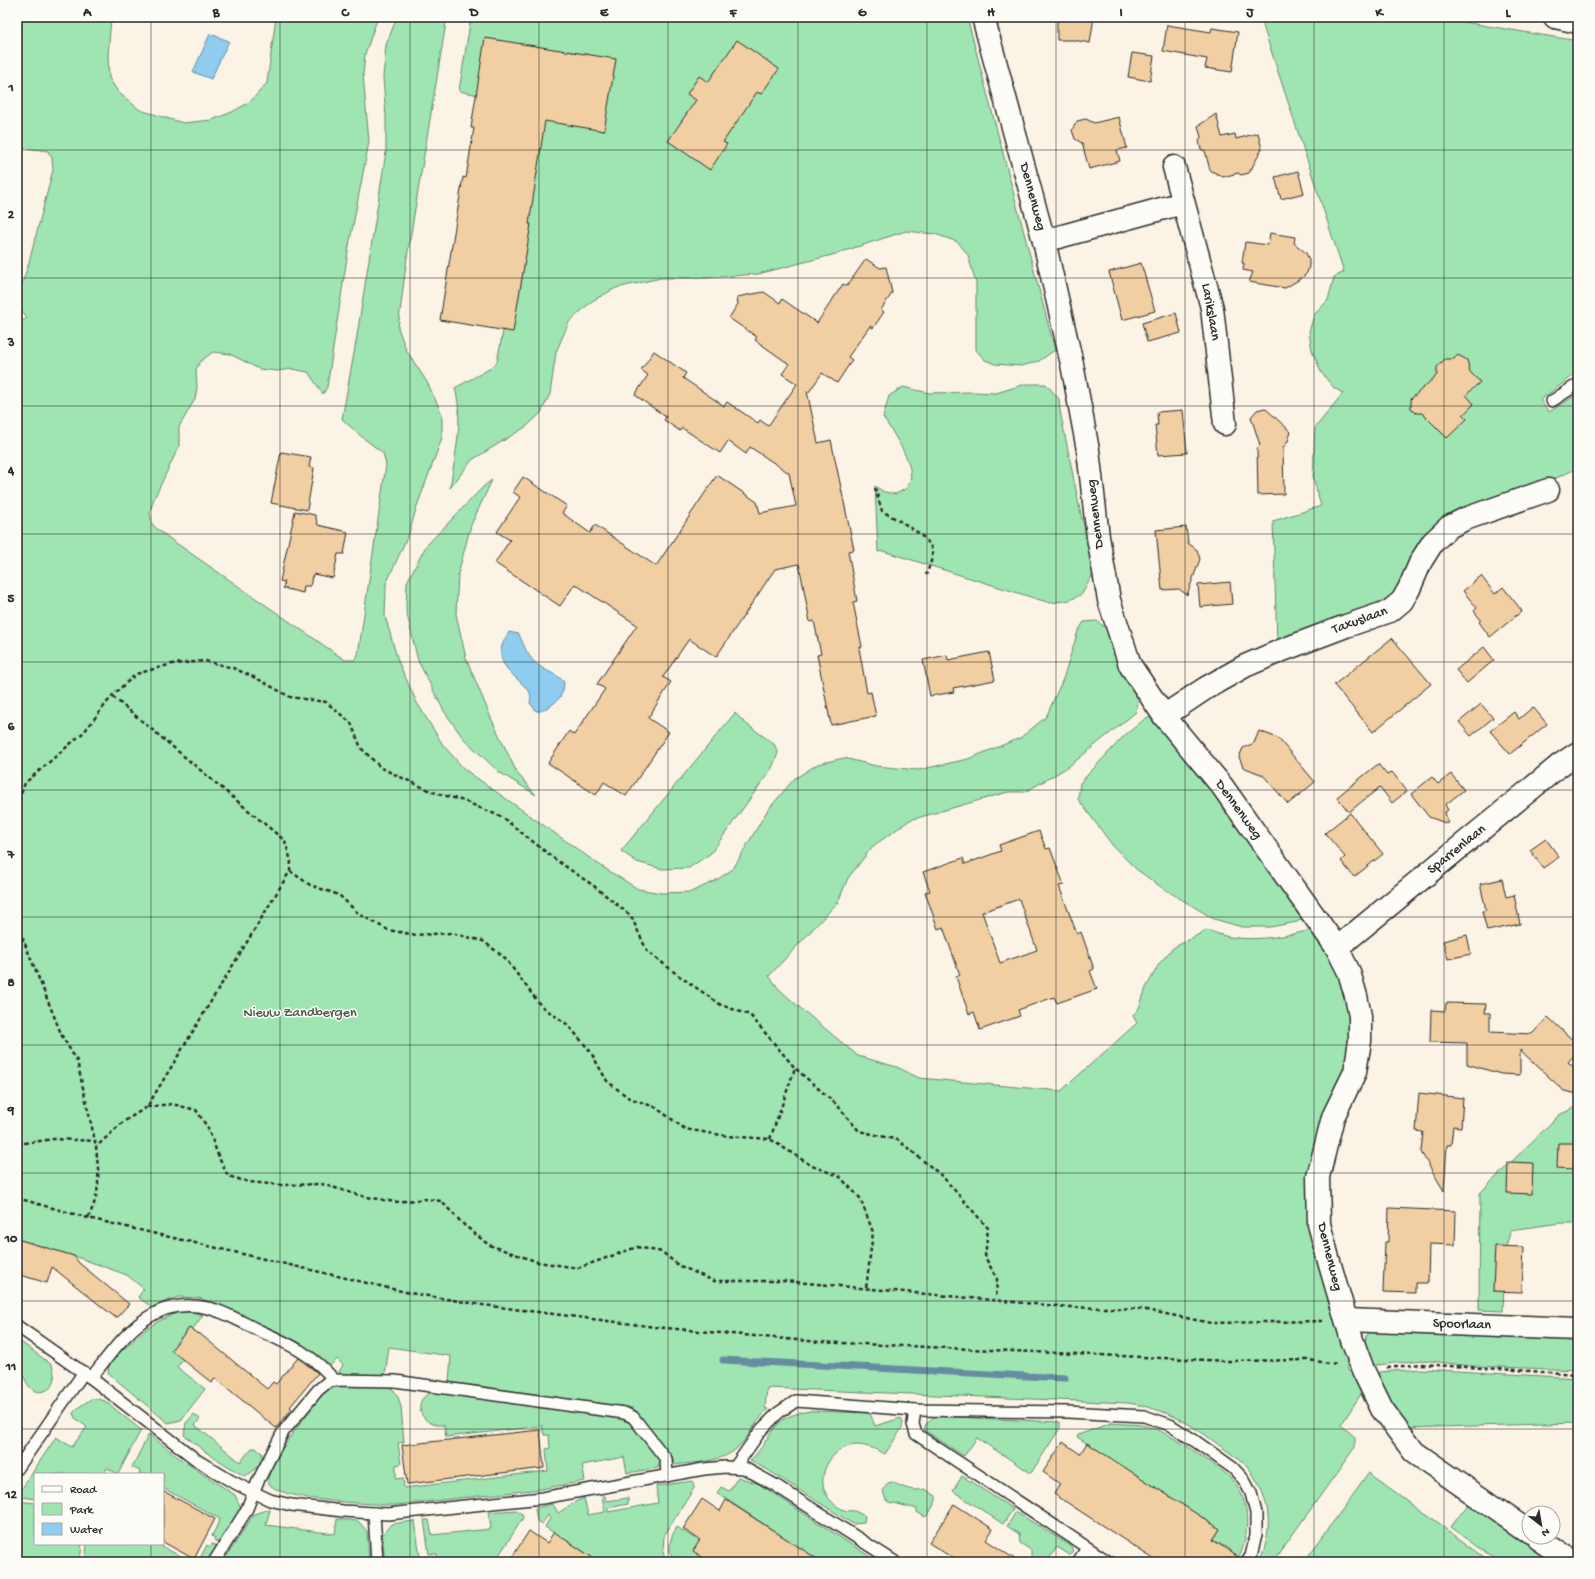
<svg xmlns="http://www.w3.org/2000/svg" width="1595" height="1579" font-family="'Gochi Hand',sans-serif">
	<rect width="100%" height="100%" fill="#fbf3e6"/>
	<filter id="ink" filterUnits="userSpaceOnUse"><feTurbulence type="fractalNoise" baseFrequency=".025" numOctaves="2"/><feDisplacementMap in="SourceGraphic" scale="8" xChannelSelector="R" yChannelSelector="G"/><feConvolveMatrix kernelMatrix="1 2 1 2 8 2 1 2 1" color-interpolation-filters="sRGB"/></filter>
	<g filter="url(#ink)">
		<g fill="#9fe5b2" stroke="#65886e">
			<path d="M20,17H111L108,57L109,78L118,92L140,110L183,123L212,120L232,112L250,102L267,83L276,17H378L365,54L363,75L369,142L348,251L327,387L323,394L308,372L292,369L277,371L259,369L230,354L213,352L201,361L196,369L197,388L195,399L179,427V446L153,501L150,513L152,524L157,529L173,541L345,660H354L358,655L386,465L383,453L362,437L342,419L356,342L386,152V117L383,77L386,45L397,17H447L407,257L398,328L406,350L427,382L442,414V438L417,506L409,533L386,584L385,616L398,661L417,703L443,745L464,769L601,866L638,889L661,893L691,892L715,881L733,869L767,811L794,779L818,764L844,758L876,766L918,770L968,759L1020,738L1046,717L1063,679L1078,631L1084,622L1097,621L1108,630L1139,698L1136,712L1068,767L1032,788L1025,792H1008L910,820L873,846L848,878L838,902L769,976L779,989L799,1007L858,1056L897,1067L919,1078L1061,1091L1137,1023L1133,1016L1139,1008L1146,988L1159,964L1173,948L1207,930C1214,932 1222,936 1230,937C1260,942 1288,935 1317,929L1326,945L1358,1019L1315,1208L1348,1358L1346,1361L1348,1371L1353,1373L1361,1394L1341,1425L1355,1437V1447L1273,1562H1259C1272,1535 1272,1504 1255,1478C1253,1474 1250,1469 1247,1466C1237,1457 1225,1450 1215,1442C1185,1420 1165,1409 1128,1403L767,1388L765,1408L768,1409C756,1421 750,1435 739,1446C724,1463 695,1462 674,1465L673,1458L633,1408L449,1382L451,1356L389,1347L385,1375L341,1374L339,1372L343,1365L337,1359L330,1366L303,1346L223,1307L199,1298L178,1297L164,1302L153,1308L138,1297L144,1289L127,1275L74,1256L17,1239V325L27,318L17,303V298L28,266L53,170L52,158L48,151L17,147V37L19,33Z"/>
			<path d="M471,17H967L1055,350L1039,361L1022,366L995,364L985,360L976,350V283L968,255L958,242L935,234L906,231L832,255L758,274L705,278H661L616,288L592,301L569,322L556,352L550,394L541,413L527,426L472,460L450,488C455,455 464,421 455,388L491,368L497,362L504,326L493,98L459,91Z"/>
			<polygon points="1260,17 1433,17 1578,41 1578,372 1540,400 1549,412 1578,394 1578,468 1534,488 1458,515 1389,603 1277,644 1273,521 1321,506 1313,477 1315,428 1343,393 1334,388 1321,372 1312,350 1309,332 1314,315 1328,300 1334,277 1344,272"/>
			<path d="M1026,384H1046L1059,399L1060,411L1081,515L1094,561L1093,574L1082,594L1070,600L1050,603L883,551L878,552L875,486L884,492L896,494C899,492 905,490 907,487C921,471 892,432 883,417L889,396L903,387L929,393L973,392L996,393Z"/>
			<polygon points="492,480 471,525 458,574 456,614 466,658 491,718 517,773 536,795 499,772 463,738 444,711 418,661 406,610 407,582 426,546 484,486"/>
			<polygon points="735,713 745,723 774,744 778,753 772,768 711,853 689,868 662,869 637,862 621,851"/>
			<polygon points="1146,718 1154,718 1267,858 1306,916 1297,922 1270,927 1242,927 1214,919 1161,887 1136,869 1113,846 1078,799 1080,783 1124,736"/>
			<polygon points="1574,1108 1578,1108 1578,1223 1560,1223 1511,1230 1505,1249 1503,1311 1479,1310 1480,1193 1559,1115"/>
			<polygon points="178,1312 190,1312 203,1315 192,1330 189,1328 171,1350 183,1359 177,1367 205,1389 181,1420 168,1423 108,1373 109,1364 117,1355 145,1330 157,1322"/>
			<path d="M1373,1327L1578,1335V1370L1471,1366L1423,1360L1376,1365L1370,1363C1365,1347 1361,1341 1373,1327Z"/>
			<path d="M17,1339L52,1365C55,1377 58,1386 44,1391C41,1392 38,1392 35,1391C28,1388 25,1379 22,1373L17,1378Z"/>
			<polygon points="1421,1369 1578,1378 1578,1423 1405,1428 1375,1378 1379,1372"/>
			<path d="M335,1385L385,1386L393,1389L398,1397L401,1407L404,1442L398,1443L401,1464L396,1465V1479L403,1478L404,1488L548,1471L546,1449L550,1448L549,1435H544L542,1426L446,1437L444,1425C420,1428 409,1398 434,1392L622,1418L631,1424L660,1460L658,1468L627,1473L624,1457L582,1465L585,1481L541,1489L396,1505H387C366,1503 276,1501 268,1482C267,1462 313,1407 326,1390Z"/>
			<polygon points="91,1399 98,1399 105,1401 141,1430 118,1474 107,1468 104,1474 35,1474 35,1499 17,1496 56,1437 72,1447 87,1427 75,1418 73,1413 79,1407"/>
			<path d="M810,1411L870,1413L875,1426L901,1418L903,1422L902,1428L885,1454C876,1449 866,1445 856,1445C829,1446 811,1482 832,1502C836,1506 842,1510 848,1511C850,1511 852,1510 854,1511C858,1512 862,1515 865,1516L864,1523L853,1524L768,1470L750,1461C775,1436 768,1417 810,1411Z"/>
			<path d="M194,1414L200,1419L195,1425L240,1462L252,1448H256L262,1453C264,1463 253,1473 244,1476L207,1453L184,1435L186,1423Z"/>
			<polygon points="935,1416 1060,1422 1060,1428 1031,1473 977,1438 964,1456 924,1430 926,1424"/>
			<path d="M1111,1423C1121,1424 1132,1424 1141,1425C1162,1429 1181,1442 1198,1454C1207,1461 1217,1466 1225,1473C1252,1495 1251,1532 1238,1560L1230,1553L1229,1549L1213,1540L1220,1529L1077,1437L1078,1435Z"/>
			<polygon points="149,1434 179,1458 235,1495 241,1508 219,1543 214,1540 215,1538 212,1536 220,1519 163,1488 163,1474 139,1474 140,1471 132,1467"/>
			<polygon points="1369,1473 1491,1562 1304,1562"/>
			<polygon points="962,1476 1013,1509 1003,1524 953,1491"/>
			<polygon points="738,1477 759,1484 878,1562 821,1562 717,1493 721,1487 729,1491"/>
			<polygon points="693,1481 694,1488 664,1536 663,1550 665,1562 599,1562 545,1527 550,1518 548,1515 542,1524 537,1521 535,1508 553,1504 558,1513 577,1501 584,1498 588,1515 605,1512 602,1496 605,1496 606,1501 628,1498 628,1504 608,1508 608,1512 658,1503 656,1486"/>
			<path d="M893,1482C902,1488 914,1492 925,1489L936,1496V1501L928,1515L925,1517L917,1512V1509L894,1503L891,1504L886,1500L883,1491L888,1483Z"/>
			<polygon points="1475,1495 1567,1562 1499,1562 1451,1527"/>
			<polygon points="17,1501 35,1503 35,1544 82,1544 80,1562 17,1562"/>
			<polygon points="266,1510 270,1510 266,1525 335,1534 337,1519 358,1521 367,1531 369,1562 223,1562 254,1514"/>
			<polygon points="516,1510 522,1514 523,1518 499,1555 497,1562 437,1562 437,1554 429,1554 424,1520 429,1520 432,1535 491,1529 489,1512"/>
			<polygon points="1016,1512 1071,1546 1073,1552 1070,1555 1057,1547 1047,1562 1035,1562 1031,1559 1031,1550 1020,1543 1019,1534 1007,1526"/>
			<polygon points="415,1521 420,1558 419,1562 385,1562 382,1535 391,1524"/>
			<path d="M677,1527L699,1541L710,1562H673C668,1549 669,1539 677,1527Z"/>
			<polygon points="87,1544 157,1544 191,1562 85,1562"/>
			<polygon points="212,1544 217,1546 207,1562 198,1562 207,1545 210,1547"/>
		</g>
		<g fill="#8ecdef" stroke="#668ca1">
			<polygon points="210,34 229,41 211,79 193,72"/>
			<path d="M509,632L519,634C525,648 529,661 544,669C551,673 558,675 564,682C564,699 554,704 541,711H536L530,703L531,696L529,691C510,670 489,662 509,632Z"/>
		</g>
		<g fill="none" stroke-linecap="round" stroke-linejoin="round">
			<polyline stroke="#668ca1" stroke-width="7" points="723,1360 1065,1378"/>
		</g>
		<g fill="#f1cfa2" stroke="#2b2b2b" fill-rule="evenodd">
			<polygon points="1057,17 1094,17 1090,43 1073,40 1057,40"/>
			<polygon points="1167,25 1211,32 1212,28 1238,32 1232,72 1205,68 1207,59 1163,51"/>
			<polygon points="485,38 616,59 604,131 545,121 529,224 531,224 513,332 440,320 463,177 466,178 474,128 471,128"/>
			<polygon points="737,40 779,69 761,94 757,92 723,142 727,144 710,170 668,141 696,100 687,94 699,76 708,82"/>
			<polygon points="1132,53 1154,56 1150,81 1128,77"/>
			<polygon points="1216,114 1222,137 1235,134 1236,139 1258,133 1262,149 1249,173 1241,175 1238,173 1223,177 1210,170 1205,151 1201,149 1199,141 1201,137 1198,126"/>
			<polygon points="1119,117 1127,148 1117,150 1120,161 1089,169 1082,143 1075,139 1072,130 1077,121 1086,119 1094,123"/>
			<polygon points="1298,171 1304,193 1281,199 1275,177"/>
			<polygon points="1270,233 1295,237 1294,243 1306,253 1309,260 1309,266 1307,273 1302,278 1285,288 1249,282 1253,272 1243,270 1244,263 1242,263 1245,242 1268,245"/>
			<polygon points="866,259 880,268 886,267 892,293 881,310 884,312 873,328 870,326 848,357 852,360 837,383 822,373 809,392 807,391 818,443 831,440 854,550 848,551 857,601 853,602 862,647 859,648 867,693 871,692 876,716 831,725 817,655 821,654 814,621 810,622 799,564 775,569 716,657 689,639 663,677 671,682 648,718 669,732 626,796 604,782 596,795 548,763 569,731 574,735 605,689 597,684 637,625 575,584 560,606 495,563 510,540 497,532 520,497 513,492 523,477 567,506 562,513 590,533 595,525 656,566 717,475 757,502 760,513 796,506 789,473 750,447 746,454 728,441 720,453 682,428 680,431 664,420 666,417 635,395 648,375 641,370 654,351 686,373 683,378 724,406 727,402 758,423 760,420 768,426 797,384 782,374 789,364 755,340 757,337 729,318 738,304 737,297 764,292 780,303 782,299 817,323 843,284 847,286"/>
			<polygon points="1141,263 1155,311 1122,320 1109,272"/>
			<polygon points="1176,313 1181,333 1147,342 1142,323"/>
			<polygon points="1458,355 1467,360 1470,372 1480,382 1466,395 1474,404 1463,415 1467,419 1447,438 1422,413 1416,413 1411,408 1411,399 1437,375 1437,367 1445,359 1454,359"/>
			<polygon points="1265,408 1291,432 1288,441 1283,448 1284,494 1258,495 1257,448 1260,445 1251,417 1257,410"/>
			<polygon points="1183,410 1187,453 1158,455 1155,425 1158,425 1157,412"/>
			<polygon points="281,452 311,457 309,467 314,468 307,510 271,503"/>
			<polygon points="295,511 315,515 318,525 348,532 344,554 338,554 333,578 313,574 310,586 304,586 303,593 283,588 285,582 280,581"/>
			<polygon points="1186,527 1188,543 1197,550 1200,559 1187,595 1179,589 1162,590 1156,530"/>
			<polygon points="1481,576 1495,594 1503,587 1522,611 1490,637 1479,622 1481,620 1474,611 1477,608 1463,591"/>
			<polygon points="1230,582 1232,604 1200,607 1198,585"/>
			<polygon points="1392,638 1431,684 1373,732 1334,685"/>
			<polygon points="1484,647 1494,660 1467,683 1456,670"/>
			<polygon points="989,652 995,680 953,688 954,692 930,696 923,660 947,655 948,660"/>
			<polygon points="1481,704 1493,718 1471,736 1459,722"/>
			<polygon points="1533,707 1547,724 1510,754 1490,731 1514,712 1519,719"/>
			<polygon points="1259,731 1278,738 1315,782 1288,804 1263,775 1243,767 1239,757 1243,748 1254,743"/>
			<polygon points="1378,764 1387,775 1392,772 1407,791 1392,803 1380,787 1349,812 1337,797"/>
			<polygon points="1451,774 1464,790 1445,805 1448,810 1445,812 1448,824 1429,817 1411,794 1432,777 1438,784"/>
			<polygon points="1350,813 1383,854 1354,877 1341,861 1345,857 1325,833"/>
			<path d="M1039,831L1046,849L1050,848L1064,885L1059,886L1077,934L1081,932L1094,969L1090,971L1097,989L1057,1003L1054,997L1018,1010L1020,1016L980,1030L974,1012L969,1014L956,977L960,975L943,927L938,929L925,892L930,891L923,872L963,858L965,864L1001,851L999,845ZM1019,899L1037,950L1000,963L982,912Z"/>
			<polygon points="1546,839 1559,857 1543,868 1530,850"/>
			<polygon points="1502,879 1506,897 1514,895 1520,924 1487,931 1482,911 1486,910 1480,884"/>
			<polygon points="1467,935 1471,954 1448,959 1443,941"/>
			<polygon points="1446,1003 1486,1004 1485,1013 1490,1013 1490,1032 1532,1034 1548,1017 1578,1045 1578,1051 1568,1062 1578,1071 1578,1094 1564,1091 1520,1050 1520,1075 1501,1074 1467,1064 1467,1043 1430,1042 1431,1010 1445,1011"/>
			<polygon points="1419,1093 1463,1098 1461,1127 1453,1126 1451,1145 1447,1145 1444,1191 1421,1152 1423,1132 1416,1131"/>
			<polygon points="1558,1143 1575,1143 1574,1169 1557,1168"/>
			<polygon points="1508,1162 1533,1163 1532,1194 1507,1193"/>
			<polygon points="1389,1208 1456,1211 1455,1245 1429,1244 1428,1283 1415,1283 1415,1293 1383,1292 1385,1242 1388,1242"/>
			<polygon points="17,1239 74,1256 79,1263 129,1304 116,1318 52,1267 47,1283 17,1274"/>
			<polygon points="1495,1246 1524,1247 1522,1292 1493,1291"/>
			<polygon points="189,1328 198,1334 199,1333 267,1389 273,1382 276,1384 298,1358 318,1373 290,1407 292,1409 276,1428 215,1378 212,1383 171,1350"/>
			<polygon points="540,1430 544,1468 407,1484 402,1445"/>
			<polygon points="1063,1442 1080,1454 1087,1443 1220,1529 1213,1540 1241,1559 1240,1562 1158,1562 1054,1494 1060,1484 1043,1472"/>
			<polygon points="163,1491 215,1519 194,1559 163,1542"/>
			<polygon points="702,1499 720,1511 726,1500 822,1562 710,1562 693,1551 700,1540 683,1529"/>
			<polygon points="954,1504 993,1529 986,1540 1019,1562 959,1562 929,1543"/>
			<polygon points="529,1531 547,1543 554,1532 599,1562 509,1562"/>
		</g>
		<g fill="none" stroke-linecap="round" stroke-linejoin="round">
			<defs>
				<g id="service">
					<polyline points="1552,401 1578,384"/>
					<polyline points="17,1326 91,1378 198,1461 231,1481 253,1492 270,1500 291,1505 343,1511 388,1514 542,1498 704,1469 725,1467 744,1468 775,1485 895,1562"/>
					<path d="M91,1378C122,1339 151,1294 208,1308C224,1311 243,1323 258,1330C287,1343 313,1354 334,1380"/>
					<polyline points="915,1410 913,1424 916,1434 1109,1562"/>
					<polyline points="735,1467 761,1430 778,1413 796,1401 915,1410 1067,1412 1144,1416 1170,1425 1195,1441 1233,1468 1244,1480 1251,1493 1256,1513 1256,1535 1251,1556 1247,1562"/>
					<polyline points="17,1469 84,1372"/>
					<polyline points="374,1513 377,1562"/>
					<polyline points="214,1562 246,1511 258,1481 283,1432 318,1390 329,1381 334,1380 395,1381 624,1413 633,1417 666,1459 667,1476"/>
					<polyline points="1078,1562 1087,1548"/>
				</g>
				<g id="minor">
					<polyline points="983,17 1044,241 1072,364 1088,450 1098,537 1109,600 1130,665 1164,716 1222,786 1337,948 1349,972 1356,996 1360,1016 1360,1041 1355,1072 1333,1117 1318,1177 1319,1224 1328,1258 1352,1340 1363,1370 1382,1409 1414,1452 1529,1532"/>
					<polyline points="1555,17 1578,22"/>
					<polyline points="1174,167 1212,308 1225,424"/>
					<polyline points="1044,241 1183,203"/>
					<polyline points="1164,716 1206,688 1245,666 1280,651 1346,626 1390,611 1402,601 1409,589 1421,561 1433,542 1449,527 1465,519 1548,490"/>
					<polyline points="1337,948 1560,765 1578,753"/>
					<polyline points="1347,1320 1578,1329"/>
					<polyline points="1537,1537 1573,1562"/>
				</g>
			</defs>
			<use href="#service" stroke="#2b2b2b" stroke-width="14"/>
			<use href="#minor" stroke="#2b2b2b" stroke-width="25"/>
			<g stroke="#2b2b2b" stroke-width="2.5" stroke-dasharray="4 3" stroke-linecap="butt">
				<path d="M875,488L882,511C895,519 930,535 932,551C933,559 929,567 926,575"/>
				<polyline points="17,828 19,799 25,783 84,732 112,696 136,674 172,664 205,661 233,668 258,679 290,697 326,702 351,723 361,748 381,768 433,792 464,801 502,817 556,860 594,886 631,916 647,951 678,975 721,1005 750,1015 795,1068 837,1105 859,1131 898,1140 942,1176 988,1228 985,1257 997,1279 996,1299"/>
				<polyline points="290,871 310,885 339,895 359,914 388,930 416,935 451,933 483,941 505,958 541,1006 568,1025 590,1051 607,1081 629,1098 655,1107 685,1129 727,1136 770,1139 812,1166 839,1176 860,1198 873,1232 866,1289"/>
				<polyline points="17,924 62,1036 77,1061 95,1141"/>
				<polyline points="147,1107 172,1104 196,1110 208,1128 219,1158 228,1176 249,1182 281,1185 322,1184 362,1196 395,1202 427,1199 441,1201 464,1225 489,1245 538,1262 578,1268 637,1247 662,1252 678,1265 714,1281 785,1281 1068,1307 1141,1309 1211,1323 1324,1321"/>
				<polyline points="770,1139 795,1068"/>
				<polyline points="17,1144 54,1139 95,1141 96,1147"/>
				<polyline points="17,1198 88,1218 410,1293 483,1305 655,1327 819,1342 1228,1361 1307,1360 1337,1364"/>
				<path d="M88,1218C101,1192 99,1176 96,1147L123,1122L147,1107L290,871L291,861L285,841L112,696"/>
				<polyline points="1387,1368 1420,1364 1578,1374"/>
			</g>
			<use href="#service" stroke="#fdfcf7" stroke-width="11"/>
			<use href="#minor" stroke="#fdfcf7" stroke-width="22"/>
		</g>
	</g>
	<path fill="none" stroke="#2b2b2b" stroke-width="1" stroke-opacity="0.55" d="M151,17V1474M280,17V1562M410,17V1562M539,17V1562M668,17V1562M798,17V1562M927,17V1562M1056,17V1562M1185,17V1562M1314,17V1562M1444,17V1562M17,150H1578M17,278H1578M17,406H1578M17,534H1578M17,662H1578M17,790H1578M17,917H1578M17,1045H1578M17,1173H1578M17,1301H1578M17,1429H1578M151,1544V1562"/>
	<g text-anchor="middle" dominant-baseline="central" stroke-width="3" stroke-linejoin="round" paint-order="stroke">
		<g font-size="14" fill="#2b2b2b" stroke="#fdfcf7">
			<text transform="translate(1032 197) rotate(75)">Dennenweg</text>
			<text transform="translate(1210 312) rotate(80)">Larikslaan</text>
			<text transform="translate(1096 514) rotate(-97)">Dennenweg</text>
			<text transform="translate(1360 621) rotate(-20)">Taxuslaan</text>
			<text transform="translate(1238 810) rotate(54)">Dennenweg</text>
			<text transform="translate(1457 850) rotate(-39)">Sparrenlaan</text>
			<text transform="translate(1329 1257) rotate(76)">Dennenweg</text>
			<text transform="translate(1462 1325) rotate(2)">Spoorlaan</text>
		</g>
		<g font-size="14" fill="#485a4d" stroke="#fdfcf7">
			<text x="300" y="1013">Nieuw Zandbergen</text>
		</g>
	</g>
	<rect width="1595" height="1579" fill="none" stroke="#fdfcf7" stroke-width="44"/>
	<rect x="34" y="1473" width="130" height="72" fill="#fdfcf7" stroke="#a9a8a5"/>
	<rect x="42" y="1486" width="20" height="6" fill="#fdfcf7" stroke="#a9a8a5"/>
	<text x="70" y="1493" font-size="12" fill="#2b2b2b">Road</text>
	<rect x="42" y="1503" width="20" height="12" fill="#9fe5b2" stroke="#a9a8a5"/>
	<text x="70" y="1513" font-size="12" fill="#2b2b2b">Park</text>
	<rect x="42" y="1523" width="20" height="12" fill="#8ecdef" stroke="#a9a8a5"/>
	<text x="70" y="1533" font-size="12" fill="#2b2b2b">Water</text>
	<g transform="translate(1541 1525) rotate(149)"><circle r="19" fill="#fdfcf7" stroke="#a9a8a5"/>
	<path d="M0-3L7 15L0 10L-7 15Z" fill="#2b2b2b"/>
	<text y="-6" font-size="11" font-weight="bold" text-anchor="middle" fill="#2b2b2b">N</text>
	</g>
	<rect x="22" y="22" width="1551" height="1535" fill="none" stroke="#2b2b2b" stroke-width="1.5"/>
	<g font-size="13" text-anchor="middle" font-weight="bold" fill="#2b2b2b">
		<text x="87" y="16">A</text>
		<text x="216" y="16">B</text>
		<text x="345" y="16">C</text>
		<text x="474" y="16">D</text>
		<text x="604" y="16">E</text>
		<text x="733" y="16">F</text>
		<text x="862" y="16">G</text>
		<text x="991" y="16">H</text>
		<text x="1121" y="16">I</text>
		<text x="1250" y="16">J</text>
		<text x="1379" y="16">K</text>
		<text x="1508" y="16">L</text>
		<text x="11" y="91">1</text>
		<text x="11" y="218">2</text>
		<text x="11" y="346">3</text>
		<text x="11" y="474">4</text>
		<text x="11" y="602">5</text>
		<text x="11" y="730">6</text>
		<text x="11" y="858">7</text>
		<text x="11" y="986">8</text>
		<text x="11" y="1114">9</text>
		<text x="11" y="1242">10</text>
		<text x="11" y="1370">11</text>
		<text x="11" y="1498">12</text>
	</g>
</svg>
